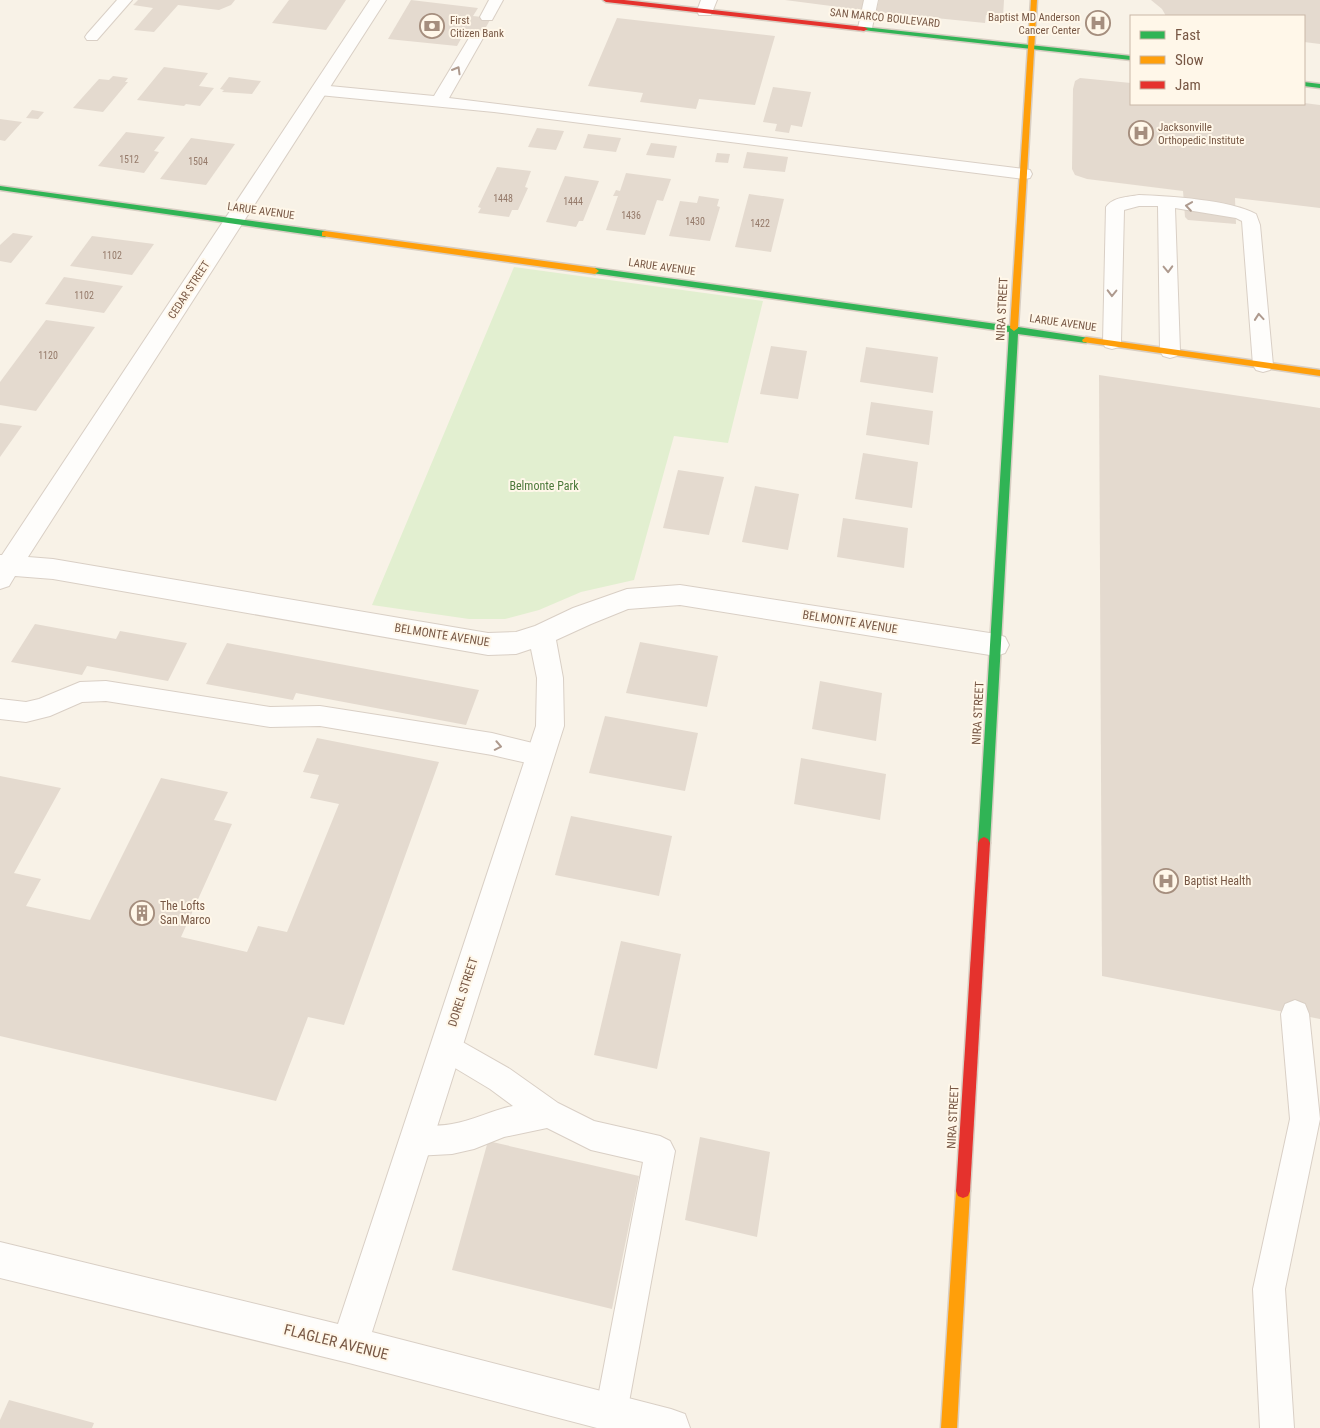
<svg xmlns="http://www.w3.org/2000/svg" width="1320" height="1428" font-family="'Roboto Condensed',sans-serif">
	<rect width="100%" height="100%" fill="#f8f2e7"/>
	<polygon fill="#e2efd0" points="514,267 763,301 728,443 674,436 634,580 581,592 539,610 505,619 469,619 372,605"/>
	<g fill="#e4dacf">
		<polygon points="138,0 235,0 231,5 219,10 178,5 154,32 134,30 153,8 133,5"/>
		<polygon points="289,0 346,0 326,30 272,23"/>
		<polygon points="411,0 478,8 473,16 491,18 480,38 462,37 457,46 388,39"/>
		<polygon points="785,0 865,0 862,10"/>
		<polygon points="879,0 1004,0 1003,17 986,15 985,23 876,12"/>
		<polygon points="1151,0 1320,0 1320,44 1304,42 1304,16 1166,16 1162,9"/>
		<polygon points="617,18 775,36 755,105 699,99 696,109 640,102 643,93 588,86"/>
		<polygon points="164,67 208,73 199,86 214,88 200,106 186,104 184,106 137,100"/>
		<polygon points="113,76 128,78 125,82 128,82 103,112 73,108 99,79 109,80"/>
		<polygon points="229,77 261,81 252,94 222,92 224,90 220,89"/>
		<polygon points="1080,78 1131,83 1131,104 1304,103 1320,105 1320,208 1235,198 1236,224 1188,220 1185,217 1183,191 1087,179 1075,175 1072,169 1073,89 1075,81"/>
		<polygon points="773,87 811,92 802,127 791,125 789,133 775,131 777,124 763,122"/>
		<polygon points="32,110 44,112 38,119 26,118"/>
		<polygon points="0,119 22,122 5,141 0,140"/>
		<polygon points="537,128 564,131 556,150 528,147"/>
		<polygon points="126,132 165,137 154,151 159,152 144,173 98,166"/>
		<polygon points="588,134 621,138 616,152 583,148"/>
		<polygon points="191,138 235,144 206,185 160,179"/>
		<polygon points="651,143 677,146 674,158 646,155"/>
		<polygon points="747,152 788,157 785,172 743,168"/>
		<polygon points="717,153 730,154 728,163 715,162"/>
		<polygon points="497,167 531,171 525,187 528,188 518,210 512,210 509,217 478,213 481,208 478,207"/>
		<polygon points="626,173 671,179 663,201 657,200 645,235 606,230 618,196 613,196 616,190 620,191"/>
		<polygon points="565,176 599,181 583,221 579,221 576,227 546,222"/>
		<polygon points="749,194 784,199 771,252 735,247"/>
		<polygon points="699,196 719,199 717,206 720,207 710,241 669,236 680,201 697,203"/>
		<polygon points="13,233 33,236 11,263 0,261 0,245"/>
		<polygon points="92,236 154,244 132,275 70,266"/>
		<polygon points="64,277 123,286 104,313 45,304"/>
		<polygon points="46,320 95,327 36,411 0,405 0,382"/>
		<polygon points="771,346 807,351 798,399 760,394"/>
		<polygon points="866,347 938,357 933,393 860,382"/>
		<polygon points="1099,375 1320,408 1320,1019 1102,976"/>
		<polygon points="871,402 933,411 929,445 866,435"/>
		<polygon points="0,423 22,426 0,457"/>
		<polygon points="863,453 918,462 912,508 855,499"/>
		<polygon points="678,470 724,477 709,535 663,528"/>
		<polygon points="755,486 799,494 788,550 742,542"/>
		<polygon points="843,518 908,528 904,568 837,557"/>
		<polygon points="35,624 116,639 120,631 187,643 168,681 87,666 82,675 11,662"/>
		<polygon points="640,642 718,656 707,707 626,693"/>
		<polygon points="227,643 479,690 466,725 296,693 293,700 206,684"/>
		<polygon points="820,681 882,693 876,741 812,729"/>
		<polygon points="605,716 698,733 685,791 589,773"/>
		<polygon points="317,738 439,762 344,1025 308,1017 276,1101 0,1036 0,776 61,788 14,873 41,879 26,906 90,920 161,778 228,792 214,820 232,824 181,937 247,952 258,926 287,932 339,804 310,798 319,775 303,772"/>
		<polygon points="801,758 886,774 880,820 794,804"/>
		<polygon points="571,816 672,836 659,896 555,875"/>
		<polygon points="621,941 681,954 657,1069 594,1055"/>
		<polygon points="700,1137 770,1152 757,1237 685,1220"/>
		<polygon points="488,1141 639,1176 612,1309 452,1270"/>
		<polygon points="9,1400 94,1423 92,1428 0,1428 0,1420"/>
	</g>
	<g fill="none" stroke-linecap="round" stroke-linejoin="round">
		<defs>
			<g id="lane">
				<polygon points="117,0 132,0 97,40 87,40 85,37 87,34"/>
				<polygon points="489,0 503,0 492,20 482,20 480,17"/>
				<polygon points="864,0 878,0 872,28 870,31 860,31 858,28"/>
				<polygon points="476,34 481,35 483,38 449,98 1024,169 1030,170 1032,174 1030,178 1024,179 494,112 319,95 313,93 311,90 313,87 319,85 434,96 469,38 471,35"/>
				<path d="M1139,195C1169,196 1231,200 1256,214L1260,225L1273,365L1270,370L1263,372L1256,370L1253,365L1242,221L1236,218L1175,208L1180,351L1177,356L1170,358L1163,356L1160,351L1158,206H1139L1124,210L1121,342L1119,347L1112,349L1105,347L1103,342L1106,207C1113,197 1128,197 1139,195Z"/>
				<polygon points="106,681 270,707 320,706 492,733 549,747 552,755 549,763 540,766 492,755 320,726 270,727 106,701 82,702 50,716 26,722 0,719 0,699 26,702 39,699 80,682"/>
				<polygon points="1295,1000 1305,1004 1309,1014 1320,1119 1285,1289 1294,1428 1260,1428 1253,1289 1290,1119 1281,1014 1285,1004"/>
				<path d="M445,1032L510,1069L558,1103L594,1121L660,1136L670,1141L675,1151L627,1413L623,1425C613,1428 609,1428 599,1425L595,1413L643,1162L591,1150L547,1128L504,1137L474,1149L452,1154L415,1156L405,1151L400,1141L405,1131C420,1124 436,1127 452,1124C473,1121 492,1110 513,1106L490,1089L435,1056L431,1046L435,1036Z"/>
			</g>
			<g id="street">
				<polygon points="370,0 386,0 28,557 53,559 488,633 516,632 535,626 573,608 627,589 680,585 996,634 1005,637 1009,645 1005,653 996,656 680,605 628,609 591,624 556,640 563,678 564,726 372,1332 671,1409 685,1414 690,1428 597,1428 349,1363 0,1278 0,1242 338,1324 536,726 537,678 531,649 516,654 488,655 53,579 15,576 9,586 0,589 0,555 2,555"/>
				<polygon points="701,0 717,0 711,15 699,15 697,11"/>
			</g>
			<g id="fast">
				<polygon points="864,27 1131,56 1131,60 862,30 862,28"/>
				<polygon points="1304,82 1320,84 1320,88 1304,86"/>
				<polygon points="0,186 325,231 329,234 325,237 0,190"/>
				<polygon points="595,268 1011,326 1014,325 1018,327 1089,338 1090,340 1086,343 1018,334 990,843 988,847 984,849 980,847 978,843 1009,332 592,273 591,271"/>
			</g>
			<g id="slow">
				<polygon points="1031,0 1037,0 1018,328 1014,331 1010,328"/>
				<polygon points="325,231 595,268 599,271 595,274 322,236 322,232"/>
				<polygon points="1086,337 1320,370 1320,376 1083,342 1082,340"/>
				<polygon points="963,1184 968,1186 970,1191 957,1428 941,1428 956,1191 958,1186"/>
			</g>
			<g id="jam">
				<polygon points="603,0 624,0 864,27 868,29 864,31 606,2"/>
				<polygon points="984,837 988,839 990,843 970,1191 968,1196 963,1198 958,1196 956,1191 978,843 980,839"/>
			</g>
		</defs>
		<use href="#lane" stroke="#d9cfc5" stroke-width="2"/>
		<use href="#street" stroke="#d9cfc5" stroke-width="2"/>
		<use href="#fast" stroke="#d8cec3" stroke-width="3"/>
		<use href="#slow" stroke="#d8cec3" stroke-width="3"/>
		<use href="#jam" stroke="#d8cec3" stroke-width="3"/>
		<use href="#lane" fill="#fefdfb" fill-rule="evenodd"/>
		<use href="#street" fill="#fefdfb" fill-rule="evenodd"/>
		<use href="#fast" fill="#30b455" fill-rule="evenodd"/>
		<use href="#slow" fill="#ff9f0a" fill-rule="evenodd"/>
		<use href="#jam" fill="#e5322d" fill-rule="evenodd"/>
	</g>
	<defs><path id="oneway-chevron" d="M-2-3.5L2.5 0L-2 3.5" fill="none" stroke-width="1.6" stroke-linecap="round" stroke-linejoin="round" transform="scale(1.25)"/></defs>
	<g stroke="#ae9a8e">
		<use href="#oneway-chevron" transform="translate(457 70) rotate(-60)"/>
		<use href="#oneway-chevron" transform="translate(1189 206) rotate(-172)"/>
		<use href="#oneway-chevron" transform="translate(1168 269) rotate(88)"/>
		<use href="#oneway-chevron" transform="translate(1112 293) rotate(91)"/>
		<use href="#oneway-chevron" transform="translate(1259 317) rotate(-95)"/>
		<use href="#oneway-chevron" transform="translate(498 746) rotate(11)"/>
	</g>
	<defs>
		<symbol id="hospital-ring" viewBox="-11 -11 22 22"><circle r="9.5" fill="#fff7e9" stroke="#a58e7e" stroke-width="1.5"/><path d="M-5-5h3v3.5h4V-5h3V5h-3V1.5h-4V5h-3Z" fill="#a58e7e"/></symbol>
		<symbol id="bank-ring" viewBox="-11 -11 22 22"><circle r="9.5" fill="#fff7e9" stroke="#a58e7e" stroke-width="1.5"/><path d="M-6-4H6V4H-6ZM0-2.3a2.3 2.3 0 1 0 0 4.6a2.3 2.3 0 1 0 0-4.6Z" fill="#a58e7e"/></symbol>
		<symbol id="building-ring" viewBox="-11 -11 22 22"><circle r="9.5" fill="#fff7e9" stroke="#a58e7e" stroke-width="1.5"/><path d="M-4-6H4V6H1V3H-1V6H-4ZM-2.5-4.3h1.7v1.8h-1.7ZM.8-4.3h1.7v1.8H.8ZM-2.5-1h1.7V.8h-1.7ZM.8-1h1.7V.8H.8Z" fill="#a58e7e"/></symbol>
	</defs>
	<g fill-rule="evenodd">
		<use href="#hospital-ring" x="1084" y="9" width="28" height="28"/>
		<use href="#bank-ring" x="418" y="12" width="28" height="28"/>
		<use href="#hospital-ring" x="1127" y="119" width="28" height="28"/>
		<use href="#hospital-ring" x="1152" y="867" width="28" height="28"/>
		<use href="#building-ring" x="128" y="899" width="28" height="28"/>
	</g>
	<g text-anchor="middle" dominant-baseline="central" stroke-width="4" stroke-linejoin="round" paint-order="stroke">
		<g font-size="10" fill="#957a6a">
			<text x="129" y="159">1512</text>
			<text x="198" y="161">1504</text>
			<text x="503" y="198">1448</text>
			<text x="573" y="201">1444</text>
			<text x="631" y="215">1436</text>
			<text x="695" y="221">1430</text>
			<text x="760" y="223">1422</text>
			<text x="112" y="255">1102</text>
			<text x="84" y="295">1102</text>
			<text x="48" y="355">1120</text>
		</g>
		<g font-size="11" fill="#785845" stroke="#fff7e9" text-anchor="start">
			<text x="1080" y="17" text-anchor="end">Baptist MD Anderson<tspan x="1080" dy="13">Cancer Center</tspan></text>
			<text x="450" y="20">First<tspan x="450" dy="13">Citizen Bank</tspan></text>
			<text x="1158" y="127">Jacksonville<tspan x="1158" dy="13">Orthopedic Institute</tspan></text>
		</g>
		<g font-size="11" fill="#785845" stroke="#fff7e9">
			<text transform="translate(885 18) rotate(6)">SAN MARCO BOULEVARD</text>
			<text transform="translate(261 211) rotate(8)">LARUE AVENUE</text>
			<text transform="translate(662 267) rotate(8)">LARUE AVENUE</text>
			<text transform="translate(189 290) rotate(-57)">CEDAR STREET</text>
			<text transform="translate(1063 323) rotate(8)">LARUE AVENUE</text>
		</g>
		<g font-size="12" fill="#785845" stroke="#fff7e9">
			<text transform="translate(1002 309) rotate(-87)">NIRA STREET</text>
			<text transform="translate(850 622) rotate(9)">BELMONTE AVENUE</text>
			<text transform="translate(442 635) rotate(9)">BELMONTE AVENUE</text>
			<text transform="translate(978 713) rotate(-87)">NIRA STREET</text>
			<text transform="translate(463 992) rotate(-72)">DOREL STREET</text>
			<text transform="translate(953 1117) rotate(-87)">NIRA STREET</text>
		</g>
		<g font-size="12" fill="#4c793a" stroke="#fff7e9">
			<text x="544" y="486">Belmonte Park</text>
		</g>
		<g font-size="12" fill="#785845" stroke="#fff7e9" text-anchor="start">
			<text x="1184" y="881">Baptist Health</text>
			<text x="160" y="906">The Lofts<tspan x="160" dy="14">San Marco</tspan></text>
		</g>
		<g font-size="15" fill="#785845" stroke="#fff7e9">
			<text transform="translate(336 1342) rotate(14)">FLAGLER AVENUE</text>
		</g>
	</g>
	<rect x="1130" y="15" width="175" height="90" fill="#fff7e9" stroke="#c9b7a7"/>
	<rect x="1140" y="31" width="25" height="8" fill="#30b455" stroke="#c9b7a7"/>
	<text x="1175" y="40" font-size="15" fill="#785845">Fast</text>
	<rect x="1140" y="56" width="25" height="8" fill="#ff9f0a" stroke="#c9b7a7"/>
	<text x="1175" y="65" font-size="15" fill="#785845">Slow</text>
	<rect x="1140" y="81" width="25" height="8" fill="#e5322d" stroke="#c9b7a7"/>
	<text x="1175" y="90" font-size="15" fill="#785845">Jam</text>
</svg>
